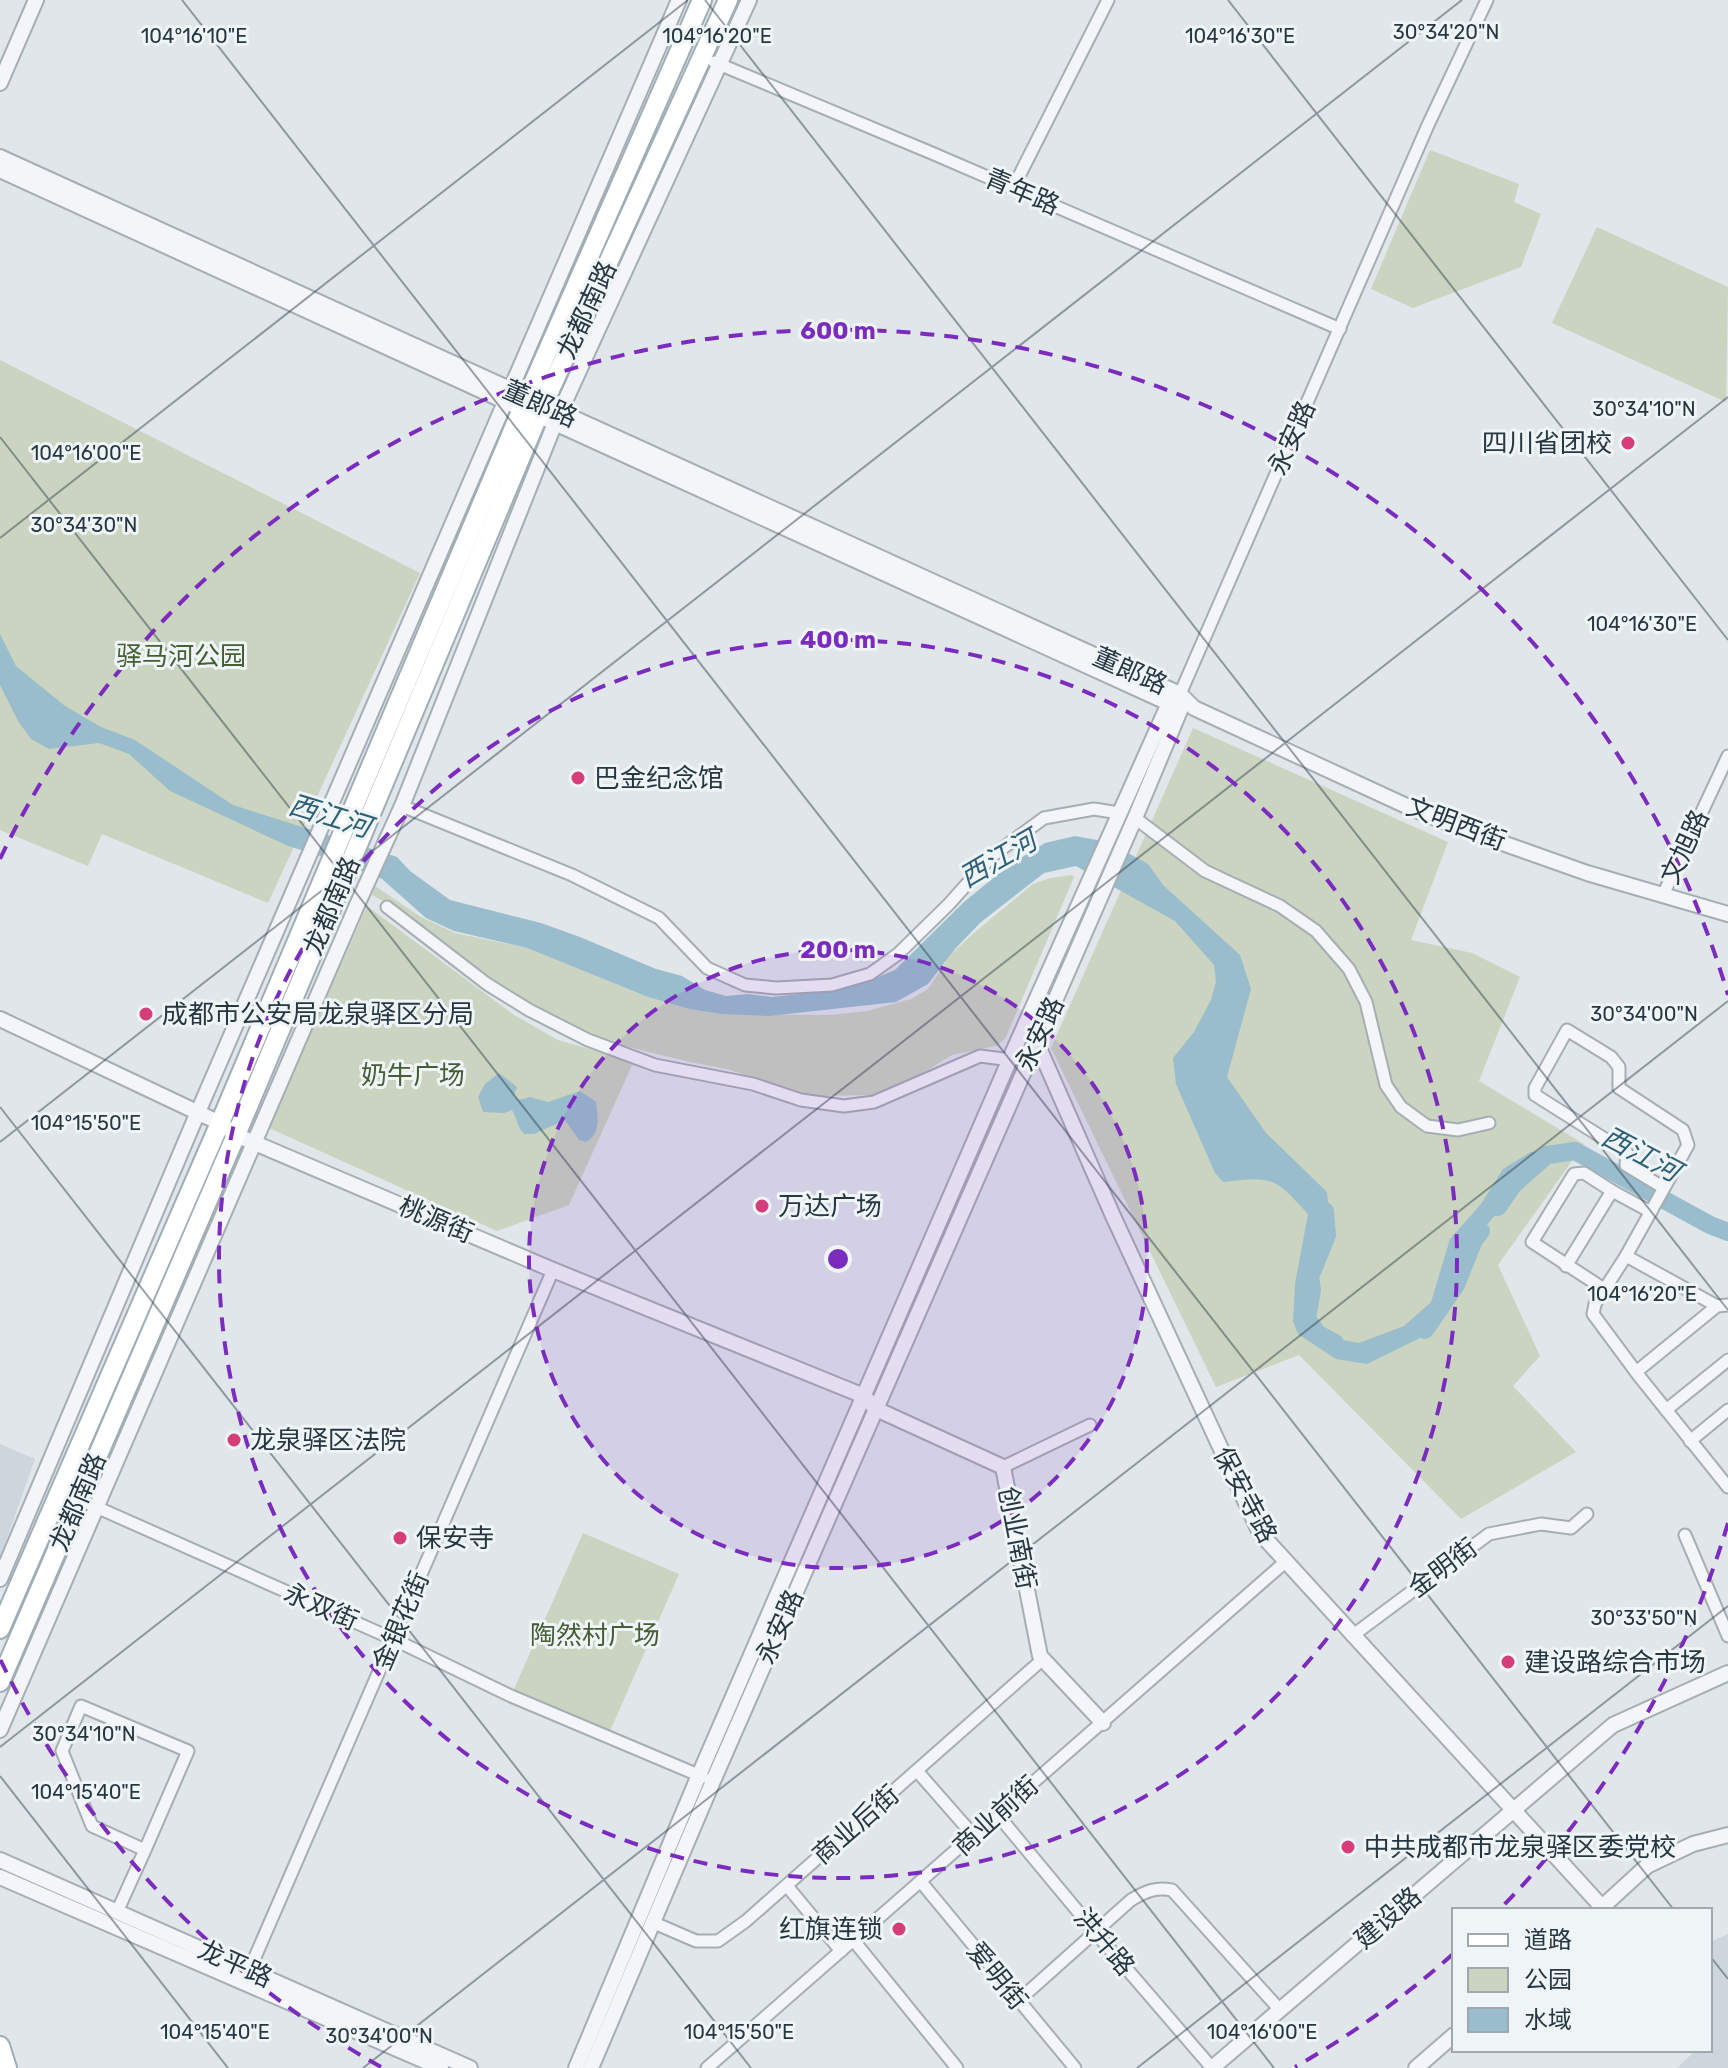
<svg xmlns="http://www.w3.org/2000/svg" width="1728" height="2068" font-family="Rubik,'Noto Sans SC',sans-serif">
	<rect width="100%" height="100%" fill="#e0e6ea"/>
	<g fill="#cdd6dc">
		<polygon points="0,1444 35,1459 0,1558"/>
		<polygon points="1728,1934 1728,2068 1677,2068 1694,2052 1693,2050 1710,2050 1710,1942"/>
	</g>
	<g fill="#cad4c0">
		<polygon points="1430,150 1519,184 1514,202 1541,214 1521,267 1413,308 1371,289"/>
		<polygon points="1597,227 1728,287 1726,402 1552,323"/>
		<polygon points="0,360 420,573 268,903 102,834 88,866 0,830"/>
		<polygon points="1193,728 1448,842 1411,940 1472,953 1520,977 1479,1081 1584,1144 1498,1265 1540,1356 1513,1386 1576,1452 1461,1519 1299,1355 1216,1387 1051,1048"/>
		<polygon points="1072,875 1074,877 1005,1039 996,1046 952,1055 916,1077 875,1095 806,1096 727,1069 690,1062 608,1042 542,1012 451,952 402,911 372,895 375,886 421,917 455,933 527,948 648,997 689,1009 721,1014 830,1015 867,1011 911,999 928,989 951,954 975,932 1033,884 1050,878"/>
		<polygon points="367,906 514,1015 558,1040 634,1061 569,1205 497,1231 269,1128"/>
		<polygon points="583,1533 679,1574 607,1738 511,1696"/>
	</g>
	<g fill="#99bdcc">
		<path d="M0,634L16,666L65,706L101,727L135,740L233,805L397,857L410,871L450,900L541,923L580,937L656,969L682,976L705,990L726,996L748,994L772,997L837,990L878,977L895,970L964,902L1008,866L1045,843L1075,836L1108,842L1148,864L1163,885L1240,955L1251,989L1227,1077L1266,1133L1327,1192L1330,1225L1312,1264V1329L1332,1338L1359,1343L1404,1326L1431,1302L1450,1239L1481,1204L1503,1169L1531,1152L1552,1150L1515,1178L1508,1200L1480,1233L1424,1336L1367,1364L1336,1359L1298,1334L1293,1321L1295,1284L1308,1214C1274,1177 1273,1176 1223,1182L1215,1173L1176,1084L1173,1058L1194,1032L1211,1000L1216,982L1214,965L1175,921L1076,866L1044,873L981,922L955,949L928,984L896,1002L769,1016L721,1014L689,1009L648,997L527,948L454,931L426,918L382,879L334,860L288,846L170,791L129,754L99,743L49,749L31,739L18,721L0,685Z"/>
		<path d="M499,1073L517,1087L514,1095L519,1100L530,1097L548,1102L580,1091L596,1102C598,1117 601,1133 586,1142L579,1140L565,1120L534,1134H524C517,1127 517,1118 512,1110L504,1113L483,1112L478,1097L485,1084Z"/>
	</g>
	<g fill="none" stroke-linecap="round" stroke-linejoin="round">
		<g stroke="#99bdcc" stroke-width="18">
			<polyline points="1498,1207 1513,1185 1547,1155 1575,1151 1710,1225 1728,1232"/>
			<polyline points="1325,1211 1327,1235 1310,1277 1312,1290 1307,1319 1318,1334 1335,1343"/>
			<polyline points="1425,1330 1456,1285 1474,1240 1481,1231"/>
		</g>
		<defs>
			<g id="minor">
				<polyline points="714,62 934,154 1340,329"/>
				<polyline points="1013,188 1108,0"/>
				<polyline points="1180,694 1428,125 1487,0"/>
				<polyline points="402,806 572,875 659,918 707,968 745,985 776,988 832,985 870,974 898,954 949,904 992,856 1044,818 1094,809 1119,813"/>
				<polyline points="1135,818 1205,871 1280,906 1316,931 1349,969 1366,1002 1386,1085 1401,1107 1427,1126 1458,1130 1489,1123"/>
				<polyline points="1663,895 1728,756"/>
				<polyline points="387,907 487,984 529,1010 588,1040 655,1065 753,1084 801,1100 844,1106 874,1102 980,1056 1011,1060"/>
				<polyline points="1664,1188 1626,1165 1627,1153 1535,1095 1535,1088 1567,1030 1611,1057 1619,1067 1619,1088 1683,1130 1688,1145 1626,1256 1595,1304 1593,1314 1639,1376 1728,1487"/>
				<polyline points="1626,1256 1717,1306 1728,1305"/>
				<polyline points="1566,1266 1612,1191"/>
				<polyline points="1604,1289 1532,1242 1574,1174 1584,1173 1612,1191 1651,1212"/>
				<polyline points="1636,1372 1717,1306"/>
				<polyline points="1666,1410 1728,1360"/>
				<polyline points="1690,1441 1728,1410"/>
				<polyline points="1003,1467 1090,1425"/>
				<polyline points="76,1498 393,1639 511,1696 703,1777"/>
				<polyline points="1685,1535 1728,1636"/>
				<polyline points="1352,1636 1489,1534 1541,1524 1571,1528 1587,1514"/>
				<polyline points="917,1771 974,1836"/>
				<polyline points="997,1814 1095,1932 1212,2068"/>
				<polyline points="921,1882 1075,2068"/>
				<polyline points="787,1886 841,1951"/>
				<polyline points="117,1912 145,1850 92,1826 62,1751 81,1706 188,1751 145,1850"/>
				<polyline points="652,1922 696,1941 718,1941 746,1921 1043,1659"/>
				<polyline points="854,1941 957,2068"/>
				<polyline points="249,1971 553,1270"/>
				<path d="M1018,2001L1131,1900C1146,1891 1156,1887 1172,1890L1280,2010"/>
				<polyline points="707,2068 1284,1563"/>
			</g>
			<g id="tertiary">
				<polyline points="0,83 36,0"/>
				<polyline points="0,157 1180,694 1194,708 1413,809 1463,829 1587,873 1728,914"/>
				<polyline points="0,170 513,405"/>
				<polyline points="546,419 1175,706"/>
				<polyline points="0,1019 220,1123 236,1135 553,1270 864,1396 876,1409 1003,1467 1040,1656 1103,1723"/>
				<polyline points="1036,1041 1113,1216 1260,1533 1602,1907"/>
				<polyline points="0,1579 198,1112 679,0"/>
				<polyline points="0,1730 357,905 402,806 555,423 749,0"/>
				<polyline points="0,1860 470,2068"/>
				<polyline points="0,1877 441,2068"/>
				<polyline points="1599,1910 1647,1866 1693,1844 1728,1835"/>
				<polyline points="576,2068 699,1775 1016,1045 1169,703 1180,694"/>
				<polyline points="591,2068 713,1781 1135,818 1181,708 1180,694"/>
				<polyline points="1212,2068 1613,1725 1728,1673"/>
				<polyline points="1416,2068 1454,2035"/>
			</g>
			<g id="primary">
				<polyline points="0,1629 220,1123 522,409 702,0"/>
				<polyline points="0,1682 236,1135 538,416 728,0"/>
				<polyline points="0,2046 7,2068"/>
			</g>
		</defs>
		<use href="#minor" stroke="#a5aeb4" stroke-width="15"/>
		<use href="#tertiary" stroke="#a5aeb4" stroke-width="18"/>
		<use href="#primary" stroke="#9eadb6" stroke-width="22"/>
		<use href="#minor" stroke="#f3f5f8" stroke-width="11"/>
		<use href="#tertiary" stroke="#f3f5f8" stroke-width="14"/>
		<use href="#primary" stroke="#fff" stroke-width="18"/>
	</g>
	<path fill="none" stroke="#273742" stroke-width="2" stroke-opacity="0.45" d="M182,0L1674,1910M705,0L1728,1310M1228,0L1728,640M0,437L1274,2068M0,538L688,0M0,1107L751,2068M0,1142L1462,0M0,1747L1728,397M0,1776L228,2068M1710,1956L1728,1979M363,2068L1728,1001M1137,2068L1728,1606"/>
	<circle cx="838" cy="1259" r="309" fill="#7b2cbf" fill-opacity=".12"/>
	<g fill="none" stroke="#7b2cbf" stroke-width="4" stroke-dasharray="14 10">
		<circle cx="838" cy="1259" r="309"/>
		<circle cx="838" cy="1259" r="619"/>
		<path d="M1728 1523A928 928 0 0 1 1500 1909M1453 1954A928 928 0 0 1 1295 2067M381 2067A928 928 0 0 1 0 1659M0 859A928 928 0 0 1 1728 995"/>
	</g>
	<g fill="#d53e79" stroke="#eff4f7" stroke-width="3">
		<circle cx="1628" cy="443" r="8"/>
		<circle cx="578" cy="778" r="8"/>
		<circle cx="146" cy="1014" r="8"/>
		<circle cx="762" cy="1206" r="8"/>
		<circle cx="234" cy="1440" r="8"/>
		<circle cx="400" cy="1538" r="8"/>
		<circle cx="1508" cy="1662" r="8"/>
		<circle cx="1348" cy="1847" r="8"/>
		<circle cx="899" cy="1929" r="8"/>
	</g>
	<g text-anchor="middle" dominant-baseline="central" stroke-width="6" stroke-linejoin="round" paint-order="stroke">
		<g font-size="26" fill="#273742" stroke="#eff4f7">
			<text transform="translate(1022 192) rotate(23)">青年路</text>
			<text transform="translate(587 310) rotate(-65)">龙都南路</text>
			<text transform="translate(540 404) rotate(24)">董郞路</text>
			<text transform="translate(1292 438) rotate(-66)">永安路</text>
			<text transform="translate(1130 671) rotate(24)">董郞路</text>
			<text transform="translate(1456 824) rotate(21)">文明西街</text>
			<text transform="translate(1685 847) rotate(-65)">文旭路</text>
			<text transform="translate(332 906) rotate(-67)">龙都南路</text>
			<text transform="translate(1040 1034) rotate(-65)">永安路</text>
			<text transform="translate(436 1220) rotate(23)">桃源街</text>
			<text transform="translate(1245 1495) rotate(62)">保安寺路</text>
			<text transform="translate(78 1502) rotate(-67)">龙都南路</text>
			<text transform="translate(1017 1538) rotate(79)">创业南街</text>
			<text transform="translate(1443 1568) rotate(-37)">金明街</text>
			<text transform="translate(321 1607) rotate(24)">永双街</text>
			<text transform="translate(401 1621) rotate(-67)">金银花街</text>
			<text transform="translate(780 1627) rotate(-66)">永安路</text>
			<text transform="translate(996 1816) rotate(-42)">商业前街</text>
			<text transform="translate(856 1825) rotate(-41)">商业后街</text>
			<text transform="translate(1388 1918) rotate(-41)">建设路</text>
			<text transform="translate(1104 1942) rotate(50)">洪升路</text>
			<text transform="translate(235 1964) rotate(24)">龙平路</text>
			<text transform="translate(997 1976) rotate(51)">爱明街</text>
		</g>
		<g font-size="26" fill="#273742" stroke="#eff4f7" text-anchor="start">
			<text x="1612" y="443" text-anchor="end">四川省团校</text>
			<text x="594" y="778">巴金纪念馆</text>
			<text x="162" y="1014">成都市公安局龙泉驿区分局</text>
			<text x="778" y="1206">万达广场</text>
			<text x="250" y="1440">龙泉驿区法院</text>
			<text x="416" y="1538">保安寺</text>
			<text x="1524" y="1662">建设路综合市场</text>
			<text x="1364" y="1847">中共成都市龙泉驿区委党校</text>
			<text x="883" y="1929" text-anchor="end">红旗连锁</text>
		</g>
		<g font-size="26" fill="#465e34" stroke="#eff4f7">
			<text x="181" y="656">驿马河公园</text>
			<text x="413" y="1075">奶牛广场</text>
			<text x="595" y="1635">陶然村广场</text>
		</g>
		<g font-size="28" font-style="italic" fill="#2f6178" stroke="#eff4f7">
			<text transform="translate(330 816) rotate(17)">西江河</text>
			<text transform="translate(998 859) rotate(-30)">西江河</text>
			<text transform="translate(1641 1154) rotate(28)">西江河</text>
		</g>
	</g>
	<g font-size="20" text-anchor="middle" fill="#273742" stroke="#eff4f7" stroke-width="6" stroke-linejoin="round" paint-order="stroke">
		<text x="1446" y="39">30°34'20"N</text>
		<text x="194" y="43">104°16'10"E</text>
		<text x="717" y="43">104°16'20"E</text>
		<text x="1240" y="43">104°16'30"E</text>
		<text x="1644" y="416">30°34'10"N</text>
		<text x="86" y="460">104°16'00"E</text>
		<text x="84" y="532">30°34'30"N</text>
		<text x="1642" y="631">104°16'30"E</text>
		<text x="1644" y="1021">30°34'00"N</text>
		<text x="86" y="1130">104°15'50"E</text>
		<text x="1642" y="1301">104°16'20"E</text>
		<text x="1644" y="1625">30°33'50"N</text>
		<text x="84" y="1741">30°34'10"N</text>
		<text x="86" y="1799">104°15'40"E</text>
		<text x="215" y="2039">104°15'40"E</text>
		<text x="739" y="2039">104°15'50"E</text>
		<text x="1262" y="2039">104°16'00"E</text>
		<text x="379" y="2043">30°34'00"N</text>
	</g>
	<circle cx="838" cy="1259" r="12" fill="#7b2cbf" stroke="#eff4f7" stroke-width="4"/>
	<g font-size="24" text-anchor="middle" font-weight="bold" fill="#7b2cbf" stroke="#eff4f7" stroke-width="6" stroke-linejoin="round" paint-order="stroke">
		<text x="838" y="339">600 m</text>
		<text x="838" y="648">400 m</text>
		<text x="838" y="958">200 m</text>
	</g>
	<rect x="1452" y="1908" width="260" height="144" fill="#eff4f7" stroke="#9fa8af" stroke-width="2"/>
	<rect x="1468" y="1934" width="40" height="12" fill="#ffffff" stroke="#9fa8af" stroke-width="2"/>
	<text x="1524" y="1948" font-size="24" fill="#273742">道路</text>
	<rect x="1468" y="1968" width="40" height="24" fill="#cad4c0" stroke="#9fa8af" stroke-width="2"/>
	<text x="1524" y="1988" font-size="24" fill="#273742">公园</text>
	<rect x="1468" y="2008" width="40" height="24" fill="#99bdcc" stroke="#9fa8af" stroke-width="2"/>
	<text x="1524" y="2028" font-size="24" fill="#273742">水域</text>
</svg>
